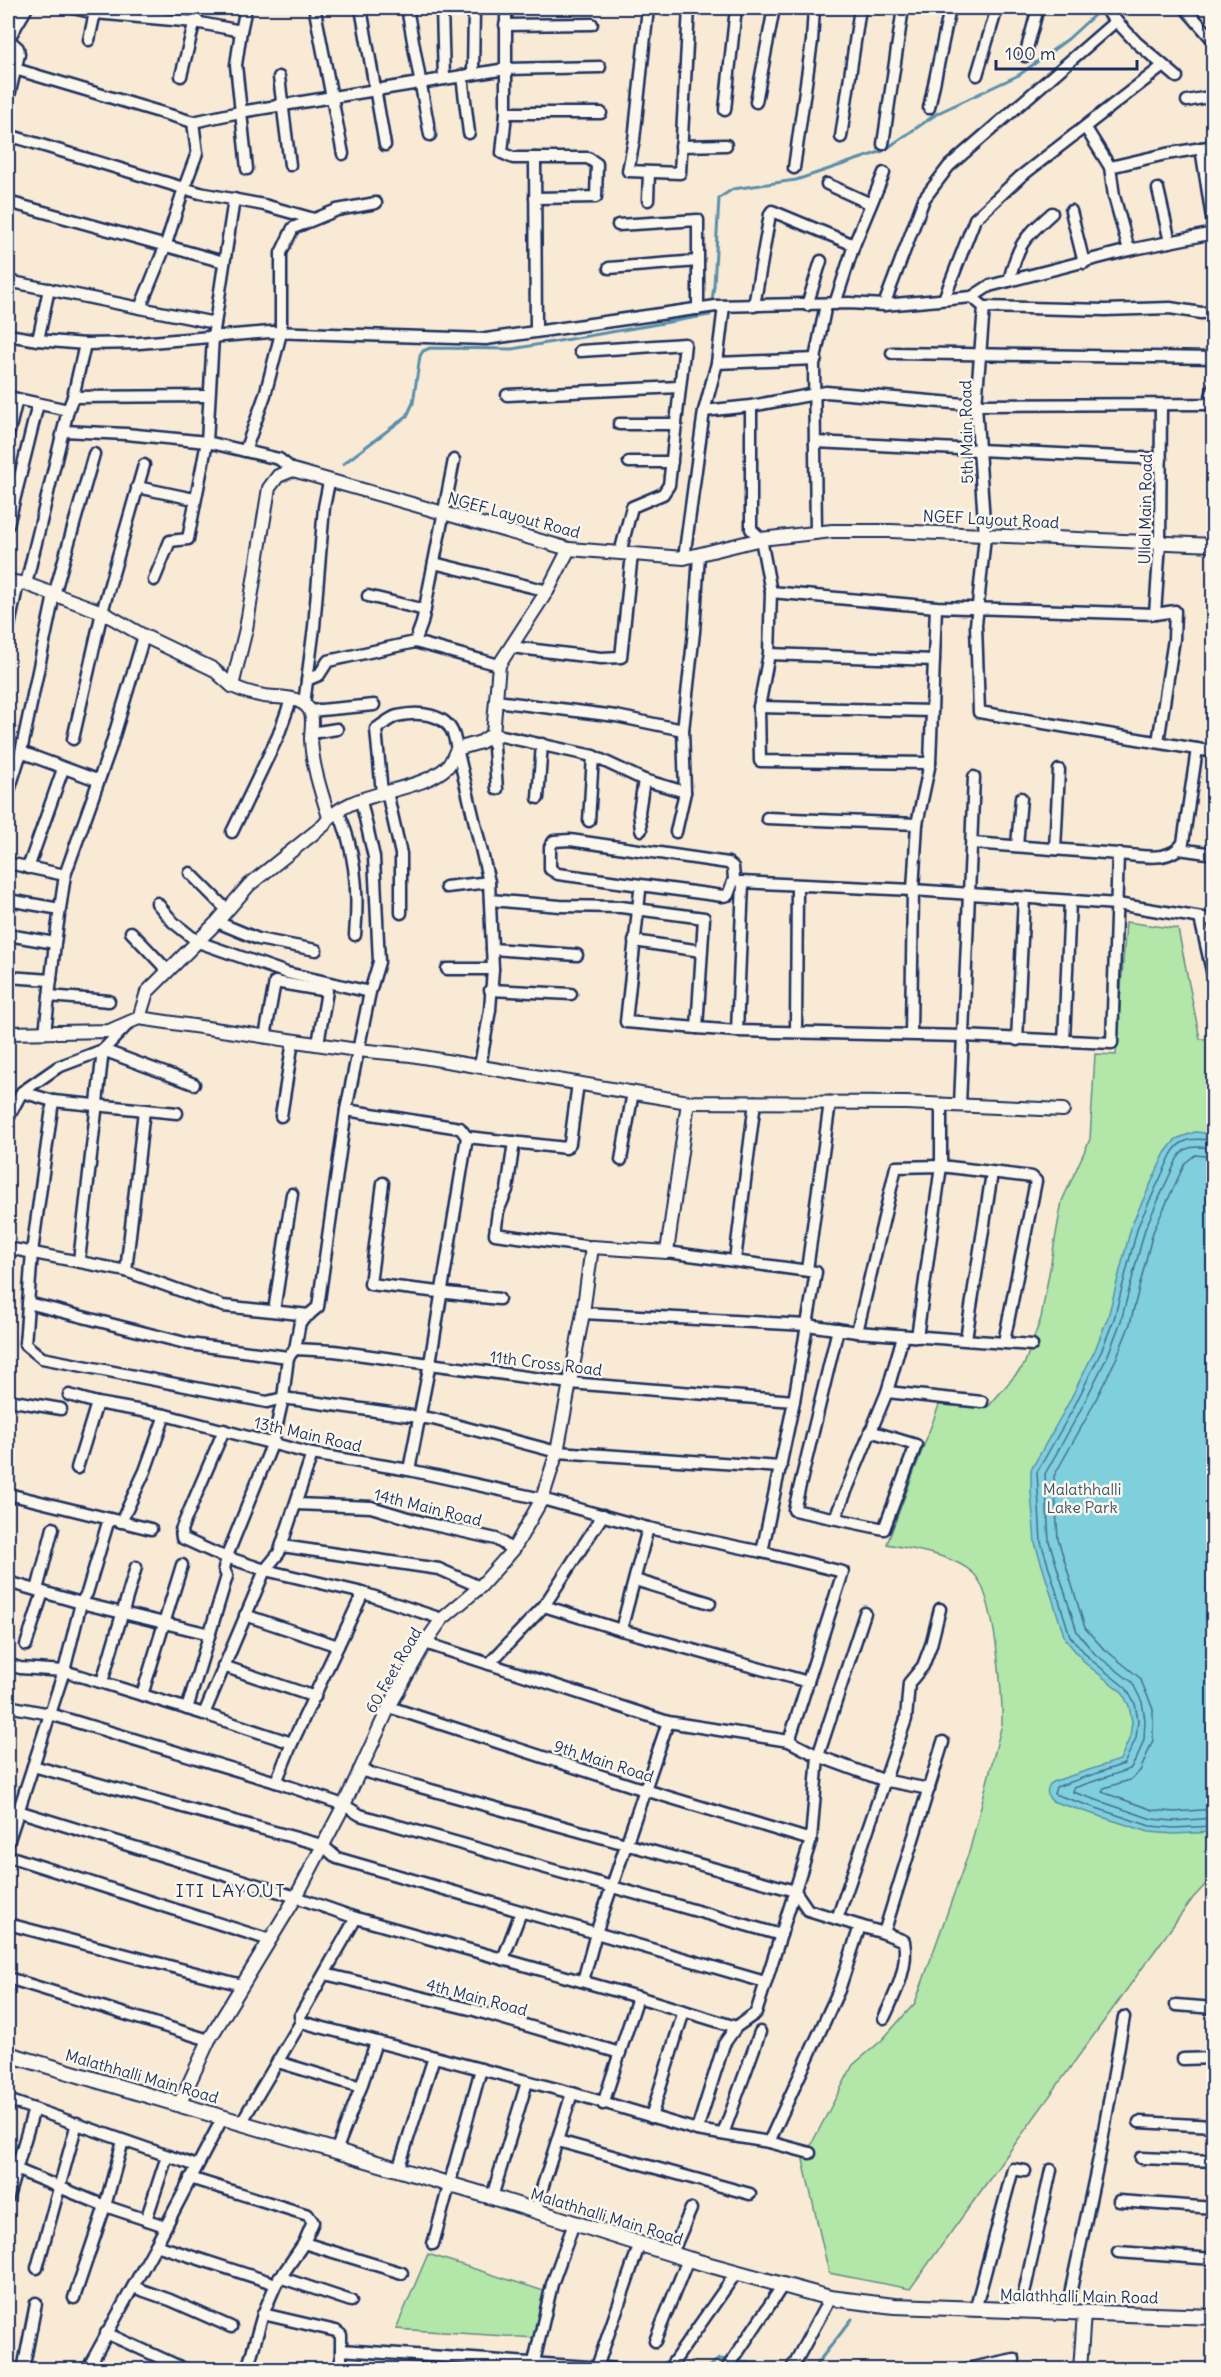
<svg xmlns="http://www.w3.org/2000/svg" width="1221" height="2377" font-family="Delius,sans-serif">
	<rect width="100%" height="100%" fill="#f9ead6"/>
	<filter id="ink" filterUnits="userSpaceOnUse"><feTurbulence type="fractalNoise" baseFrequency=".0167" numOctaves="2"/><feDisplacementMap in="SourceGraphic" scale="12" xChannelSelector="R" yChannelSelector="G"/><feConvolveMatrix kernelMatrix="1 2 1 2 8 2 1 2 1" color-interpolation-filters="sRGB"/></filter>
	<g filter="url(#ink)">
		<g fill="#b2e7a9" stroke="#668b84" stroke-width="1.5">
			<path d="M1126,922L1178,929L1200,1039H1214L1213,1884H1206L1193,1898L910,2289L829,2273L803,2160L853,2065L882,2040L915,2003L970,1849L1002,1724C1003,1694 995,1592 973,1573C954,1555 911,1549 887,1544L939,1405L988,1407L1024,1365L1041,1318L1062,1201L1090,1139L1095,1054L1116,1055Z"/>
			<polygon points="428,2254 547,2292 535,2338 396,2329"/>
		</g>
		<path fill="#80cfdd" stroke="#588faa" stroke-width="1.5" d="M1195,1132L1214,1134V1832L1174,1834L1149,1832L1052,1801C1046,1795 1046,1788 1052,1782L1120,1760L1130,1737L1132,1721L1129,1706L1122,1692L1086,1664L1065,1639L1035,1543L1031,1492V1470L1067,1406L1095,1350L1108,1317L1132,1224L1165,1153L1176,1139Z"/>
		<g fill="none" stroke-linecap="round" stroke-linejoin="round">
			<g stroke="#436f91" stroke-width="1.5">
				<path d="M1214,1140C1195,1139 1181,1136 1171,1155L1138,1226L1114,1319L1101,1352L1073,1409L1037,1472L1041,1542L1070,1636L1090,1659L1126,1688L1135,1704L1138,1720L1136,1738L1124,1764L1056,1787L1054,1794L1150,1826L1174,1828L1214,1826"/>
				<path d="M1214,1148C1198,1147 1186,1143 1177,1159L1145,1229L1121,1321L1108,1355L1079,1413L1045,1474L1049,1541L1077,1632L1095,1654L1132,1682L1142,1702L1145,1720L1144,1739L1137,1758L1130,1769L1074,1788L1073,1792L1152,1819L1174,1821L1214,1818"/>
				<polyline points="1214,1157 1195,1155 1185,1163 1153,1232 1130,1324 1116,1359 1087,1417 1054,1476 1058,1539 1085,1628 1102,1647 1140,1678 1153,1709 1153,1740 1140,1771 1130,1780 1104,1788 1102,1792 1153,1810 1175,1812 1214,1809"/>
			</g>
			<g stroke="#588faa" stroke-width="3">
				<polyline points="343,464 407,416 413,403 420,356 423,351 430,348 512,349 710,315 714,286 719,198 733,189 796,180 883,151 938,113 1019,75 1068,39 1102,8"/>
				<polyline points="735,2361 788,2368"/>
				<polyline points="704,2370 719,2359 729,2360"/>
				<polyline points="812,2370 852,2319"/>
			</g>
			<defs>
				<g id="minor">
					<polyline points="73,8 95,13 195,22 241,31 236,65 247,169"/>
					<polyline points="361,8 385,145"/>
					<polyline points="407,8 430,135"/>
					<polyline points="442,8 444,79"/>
					<polyline points="506,8 506,113 502,153 513,158 535,158 536,331"/>
					<polyline points="648,8 634,140 628,171 680,173 689,8"/>
					<polyline points="1104,8 1136,42 1177,77"/>
					<polyline points="1185,8 1214,41"/>
					<polyline points="315,11 343,154"/>
					<polyline points="505,25 592,24"/>
					<polyline points="241,31 246,8"/>
					<polyline points="8,39 18,48 19,54 8,100"/>
					<polyline points="89,40 96,8"/>
					<polyline points="1025,56 1038,8"/>
					<polyline points="15,69 193,122 240,112 506,69 600,67"/>
					<polyline points="473,74 474,8"/>
					<polyline points="977,75 997,8"/>
					<polyline points="181,76 198,8"/>
					<polyline points="462,76 469,133"/>
					<polyline points="279,77 290,165"/>
					<polyline points="1187,101 1214,96"/>
					<polyline points="756,102 774,8"/>
					<polyline points="929,108 950,8"/>
					<polyline points="725,110 736,8"/>
					<polyline points="506,113 601,113"/>
					<polyline points="193,122 197,153 184,188 165,247 140,308 215,323"/>
					<polyline points="1083,129 1087,130 1110,167"/>
					<polyline points="8,135 200,193 264,205 314,219"/>
					<polyline points="841,137 860,8"/>
					<polyline points="883,144 903,8"/>
					<polyline points="681,146 726,145"/>
					<polyline points="1201,148 1214,231"/>
					<polyline points="535,158 588,158 597,164 596,197 535,198"/>
					<polyline points="794,168 812,41 814,8"/>
					<polyline points="827,184 871,204"/>
					<polyline points="1158,189 1170,242"/>
					<polyline points="234,199 213,337 207,442 279,459 293,470"/>
					<polyline points="648,200 649,173"/>
					<polyline points="8,202 224,262"/>
					<polyline points="1071,211 1084,263"/>
					<polyline points="618,225 698,220 698,309"/>
					<polyline points="1129,250 1114,196 1110,167 1166,154 1214,146"/>
					<polyline points="609,268 698,261"/>
					<polyline points="8,281 140,308"/>
					<path d="M1009,281C1018,244 1023,239 1052,213"/>
					<polyline points="972,297 984,307 976,405 985,536 976,625 979,712 1214,752"/>
					<polyline points="944,299 975,219 1020,177 1163,66"/>
					<polyline points="835,304 854,245 884,173"/>
					<polyline points="807,305 821,261"/>
					<polyline points="884,305 924,199 949,166 1116,21"/>
					<polyline points="754,306 770,214 772,211 854,245"/>
					<polyline points="984,307 1105,310 1170,308 1201,313 1214,312"/>
					<polyline points="8,335 38,340 85,344 139,343 270,332 486,339 716,306 849,303 884,305 972,297 989,286 1129,250 1214,233"/>
					<polyline points="38,340 49,289"/>
					<polyline points="580,351 685,344 669,485 663,494 632,507 620,553"/>
					<polyline points="892,353 1214,358"/>
					<polyline points="717,363 816,359"/>
					<polyline points="507,395 679,387"/>
					<polyline points="8,397 68,410 73,397 208,396"/>
					<polyline points="73,397 85,344"/>
					<polyline points="751,406 751,529 761,539 771,592 769,654 759,707 760,761 930,763"/>
					<polyline points="704,411 751,406 826,392 976,405 1209,404 1214,386"/>
					<polyline points="619,424 676,424"/>
					<polyline points="63,431 126,434 207,442 188,539 170,541 154,580"/>
					<polyline points="8,436 17,399"/>
					<polyline points="815,442 1161,459"/>
					<polyline points="245,451 265,395 281,333 281,253 293,228 337,210 376,203"/>
					<polyline points="454,460 422,623 415,642 499,665"/>
					<polyline points="629,462 672,462"/>
					<polyline points="137,487 194,499"/>
					<polyline points="8,525 38,404"/>
					<polyline points="816,533 814,364 826,304"/>
					<polyline points="1210,545 1214,533"/>
					<polyline points="684,558 704,411 717,363 724,306"/>
					<polyline points="434,563 548,591"/>
					<polyline points="26,584 68,410"/>
					<polyline points="771,592 936,607 1155,614 1175,611 1174,639 1158,742"/>
					<polyline points="368,596 425,610"/>
					<polyline points="1155,614 1160,543 1161,405"/>
					<polyline points="8,631 18,583"/>
					<polyline points="511,647 601,658 621,657 632,554"/>
					<polyline points="769,654 934,660"/>
					<polyline points="307,680 319,675 328,661 415,642"/>
					<polyline points="496,701 616,716 683,730"/>
					<polyline points="304,704 314,627 324,507 329,482"/>
					<polyline points="759,707 932,711"/>
					<polyline points="310,711 374,705"/>
					<polyline points="311,733 337,729"/>
					<polyline points="73,739 102,612 144,465"/>
					<polyline points="21,752 54,595 94,454"/>
					<polyline points="497,789 493,734 593,756 644,780 685,792"/>
					<polyline points="387,792 401,854 401,913"/>
					<path d="M382,793L376,729C382,725 390,718 397,716C418,711 447,713 454,736L489,882L493,969L490,1010L480,1066"/>
					<polyline points="8,794 21,752 97,780"/>
					<polyline points="538,798 542,744"/>
					<path d="M338,811C355,849 359,893 355,935"/>
					<polyline points="767,818 917,824"/>
					<polyline points="589,821 593,756"/>
					<polyline points="641,830 639,812 644,780"/>
					<polyline points="232,832 278,736 291,700"/>
					<polyline points="676,832 685,792 683,730 694,632 699,555"/>
					<polygon points="570,840 728,863 733,867 734,879 728,895 723,896 558,874 550,869 550,847 554,841"/>
					<polyline points="1017,846 1021,798"/>
					<polyline points="1055,849 1059,770"/>
					<polyline points="1179,849 1214,854"/>
					<path d="M1118,854C1139,855 1169,864 1183,843L1197,749"/>
					<polyline points="8,863 65,875"/>
					<polyline points="28,868 63,769"/>
					<polyline points="190,873 227,910"/>
					<polyline points="741,882 913,890 1117,904 1214,920"/>
					<polyline points="446,887 489,882"/>
					<polyline points="640,891 626,1022 697,1028"/>
					<polyline points="8,900 60,909"/>
					<polyline points="490,900 560,906 621,907 704,918 697,1028 737,1031 963,1036 1112,1043 1118,854 973,843"/>
					<polyline points="157,903 173,922 198,942 287,973 370,992"/>
					<polyline points="1200,918 1214,980"/>
					<polyline points="217,922 258,939 316,950"/>
					<polyline points="131,932 168,971"/>
					<polyline points="8,935 55,943"/>
					<polyline points="634,941 701,951"/>
					<polyline points="492,949 577,955"/>
					<polyline points="447,969 493,969"/>
					<polyline points="8,977 51,980"/>
					<polyline points="490,990 571,994"/>
					<polyline points="49,996 109,1001"/>
					<polyline points="737,1031 743,883"/>
					<polyline points="796,1031 797,886"/>
					<polyline points="45,1033 55,943 65,875 110,749 144,636"/>
					<polyline points="911,1034 913,890 917,824 930,763 936,607"/>
					<polyline points="265,1037 275,982 327,991 318,1044"/>
					<polyline points="1017,1040 1024,898"/>
					<polyline points="1064,1041 1070,901"/>
					<polyline points="22,1092 53,1101"/>
					<polyline points="960,1105 974,777"/>
					<polyline points="346,1110 460,1128 467,1137 430,1363 409,1470"/>
					<polyline points="177,1113 53,1101 32,1252 25,1344 42,1358 267,1402 283,1398 433,1419 557,1452 781,1467"/>
					<polyline points="281,1116 293,1041"/>
					<polyline points="8,1118 22,1092 58,1067 103,1050 128,1024"/>
					<polyline points="467,1137 566,1148 570,1143 578,1083"/>
					<polyline points="514,1142 507,1190 498,1211 495,1234 592,1247"/>
					<polyline points="621,1160 633,1092"/>
					<polyline points="383,1183 370,1284 499,1299"/>
					<polyline points="8,1248 126,1271 223,1306 309,1315"/>
					<polyline points="667,1252 816,1272 794,1401 762,1552"/>
					<polyline points="735,1260 755,1102"/>
					<polyline points="79,1261 103,1050 194,1084"/>
					<polyline points="807,1270 830,1102"/>
					<polyline points="126,1271 144,1110"/>
					<polyline points="28,1303 189,1344 288,1357"/>
					<polyline points="274,1311 292,1194"/>
					<polyline points="583,1313 807,1325 857,1332 1032,1345"/>
					<polyline points="838,1329 794,1510 884,1529 916,1445 870,1431"/>
					<polyline points="857,1332 896,1167 941,1166 1032,1177 1036,1181 1004,1342"/>
					<polyline points="917,1337 941,1166 941,1104"/>
					<polyline points="966,1339 992,1173"/>
					<polyline points="295,1349 334,1351 570,1383 794,1401"/>
					<polyline points="887,1392 982,1402"/>
					<polyline points="69,1395 97,1403 165,1415 312,1454 409,1470 542,1499 648,1528 762,1552 843,1572 789,1741"/>
					<polyline points="8,1400 61,1409"/>
					<polyline points="224,1430 181,1530 182,1538 217,1554 265,1570 363,1593 442,1619"/>
					<polyline points="77,1468 97,1403"/>
					<polyline points="8,1494 151,1529"/>
					<polyline points="296,1504 371,1507 425,1523 496,1539 513,1550"/>
					<polyline points="835,1518 887,1392 903,1336"/>
					<polyline points="121,1522 145,1471 165,1415"/>
					<polyline points="282,1546 439,1569 480,1587"/>
					<polyline points="635,1580 710,1603"/>
					<polyline points="8,1582 81,1603 210,1634"/>
					<polyline points="37,1590 53,1528"/>
					<polyline points="544,1606 621,1630 808,1682"/>
					<polyline points="245,1615 338,1646"/>
					<polyline points="621,1630 648,1528"/>
					<polyline points="425,1643 668,1722 789,1741 818,1756 883,1780 929,1789"/>
					<polyline points="26,1645 43,1592"/>
					<polyline points="8,1664 20,1668 64,1671 81,1603 87,1593 109,1519"/>
					<polyline points="489,1664 544,1606 603,1515"/>
					<polyline points="223,1666 315,1697"/>
					<polyline points="102,1682 136,1567"/>
					<polyline points="142,1695 182,1565"/>
					<polyline points="8,1706 50,1714 64,1671 204,1714 265,1570 279,1553 312,1454"/>
					<polyline points="389,1707 645,1790 811,1840"/>
					<polyline points="187,1709 227,1576 224,1569 227,1556 273,1442 283,1398 288,1357 295,1349 300,1322 318,1307 346,1110 370,992 379,962 374,857 361,801"/>
					<polyline points="204,1714 292,1743"/>
					<polyline points="33,1766 322,1845 337,1858 765,1982"/>
					<polyline points="359,1770 795,1891 808,1910 860,1926 839,1990 769,2142 697,2130"/>
					<polyline points="276,1782 292,1743 363,1593"/>
					<polyline points="18,1811 296,1897 356,1918 638,1997 736,2027"/>
					<polyline points="8,1843 50,1714 276,1782 344,1805 360,1815 781,1935"/>
					<polyline points="8,1856 270,1940"/>
					<polyline points="356,1918 300,2016 301,2022 572,2093 697,2130 724,2044 736,2027 756,2013 811,1840 818,1756 865,1613"/>
					<polyline points="837,1919 906,1719 909,1683 923,1666 931,1645 940,1609"/>
					<polyline points="8,1924 242,1985"/>
					<polyline points="860,1926 884,1933 943,1742"/>
					<path d="M884,1933L904,1941C909,1968 895,1994 884,2018"/>
					<polyline points="503,1959 521,1912"/>
					<polyline points="325,1974 474,2010 620,2053"/>
					<polyline points="8,1978 209,2040"/>
					<polyline points="583,1981 596,1933 668,1722"/>
					<polyline points="1176,2005 1214,2008"/>
					<polyline points="1183,2059 1214,2058"/>
					<polyline points="278,2062 361,2087 376,2042"/>
					<polyline points="8,2100 197,2166"/>
					<polyline points="603,2104 638,1997"/>
					<polyline points="651,2117 684,2011"/>
					<polyline points="1139,2122 1214,2126"/>
					<polyline points="241,2123 301,2022"/>
					<polyline points="723,2134 760,2032"/>
					<polyline points="558,2141 750,2194"/>
					<polyline points="769,2142 810,2153"/>
					<polyline points="336,2151 361,2087"/>
					<polyline points="1141,2158 1214,2161"/>
					<polyline points="8,2166 105,2206 165,2226"/>
					<polyline points="398,2170 434,2057"/>
					<polyline points="190,2178 308,2215 313,2222 304,2243 276,2284"/>
					<polyline points="8,2197 34,2109"/>
					<polyline points="492,2197 527,2082"/>
					<polyline points="1119,2201 1214,2208"/>
					<polyline points="535,2211 572,2093"/>
					<polyline points="146,2220 167,2156"/>
					<polyline points="304,2243 402,2273"/>
					<polyline points="433,2244 481,2069"/>
					<polyline points="156,2245 276,2284 263,2314 247,2370"/>
					<polyline points="1118,2252 1214,2259"/>
					<polyline points="672,2253 691,2209"/>
					<polyline points="37,2268 77,2123"/>
					<polyline points="279,2277 351,2301"/>
					<polyline points="133,2287 170,2300 231,2327"/>
					<polyline points="74,2298 105,2206 123,2141"/>
					<polyline points="975,2310 1013,2169 1025,2171"/>
					<polyline points="1020,2312 1051,2170"/>
					<polyline points="1066,2313 1099,2158 1124,2017"/>
					<polyline points="263,2314 336,2331 341,2335 341,2350"/>
					<polyline points="106,2333 187,2370"/>
					<polyline points="655,2341 688,2259"/>
					<polyline points="534,2362 552,2284 574,2223"/>
					<polyline points="597,2367 640,2243"/>
					<polyline points="23,2370 36,2303"/>
					<polyline points="87,2370 156,2245 223,2117"/>
					<polyline points="341,2370 341,2350 634,2370"/>
					<polyline points="668,2370 736,2273"/>
					<polyline points="726,2370 783,2285"/>
					<polyline points="791,2370 830,2298"/>
					<polyline points="962,2370 1014,2359 1013,2370"/>
				</g>
				<g id="tertiary">
					<polyline points="8,581 26,584 102,612 144,636 213,669 232,686 246,629 269,488 278,476 293,470 569,549 684,558 761,539 832,531 891,531 1214,545"/>
					<path d="M232,686C243,691 252,694 264,696C276,698 293,696 304,704C316,712 311,728 311,739C312,765 321,792 329,817"/>
					<path d="M139,1018L147,992L217,922L249,885L324,825C346,789 419,795 448,766C452,761 454,755 457,749L481,742L493,734L499,665L549,588L569,549"/>
					<polyline points="8,1033 109,1031 139,1018 357,1050 411,1055 688,1102 906,1103 1063,1110"/>
					<polyline points="179,2105 209,2040 296,1897 344,1805 389,1707 425,1643 442,1619 480,1587 513,1550 542,1499 557,1452 583,1313 592,1247 667,1252 688,1102"/>
					<polyline points="1080,2370 1084,2313"/>
				</g>
				<polyline id="secondary" points="8,2054 492,2197 688,2259 830,2298 894,2306 1214,2317"/>
				<g id="primary">
					<polyline points="8,12 10,8"/>
					<polyline points="8,35 24,8"/>
				</g>
			</defs>
			<use href="#minor" stroke="#1b2f5e" stroke-width="15"/>
			<use href="#tertiary" stroke="#1b2f5e" stroke-width="16"/>
			<use href="#secondary" stroke="#1b2f5e" stroke-width="18"/>
			<use href="#primary" stroke="#1b2f5e" stroke-width="20"/>
			<use href="#minor" stroke="#fbf7ec" stroke-width="10"/>
			<use href="#tertiary" stroke="#fbf7ec" stroke-width="12"/>
			<use href="#secondary" stroke="#fbf7ec" stroke-width="14"/>
			<use href="#primary" stroke="#fbf7ec" stroke-width="15"/>
		</g>
	</g>
	<g text-anchor="middle" dominant-baseline="central" stroke-width="5" stroke-linejoin="round" paint-order="stroke">
		<g font-size="16" fill="#1b2f5e" stroke="#fbf7ec">
			<text transform="translate(966 432) rotate(-91)">5th Main Road</text>
			<text transform="translate(1145 509) rotate(-89)">Ullal Main Road</text>
			<text transform="translate(514 515) rotate(15)">NGEF Layout Road</text>
			<text transform="translate(991 519) rotate(3)">NGEF Layout Road</text>
			<text transform="translate(546 1363) rotate(7)">11th Cross Road</text>
			<text transform="translate(308 1434) rotate(13)">13th Main Road</text>
			<text transform="translate(428 1507) rotate(14)">14th Main Road</text>
			<text transform="translate(393 1670) rotate(-60)">60 Feet Road</text>
			<text transform="translate(604 1761) rotate(18)">9th Main Road</text>
			<text transform="translate(477 1997) rotate(15)">4th Main Road</text>
			<text transform="translate(142 2076) rotate(16)">Malathhalli Main Road</text>
			<text transform="translate(607 2216) rotate(17)">Malathhalli Main Road</text>
			<text transform="translate(1079 2296) rotate(1)">Malathhalli Main Road</text>
		</g>
		<g font-size="16" fill="#39546d" stroke="#fbf7ec">
			<text x="1082" y="1489">Malathhalli<tspan x="1082" dy="18">Lake Park</tspan></text>
		</g>
		<g font-size="18" letter-spacing="1.5" fill="#1b2f5e" stroke="#fbf7ec">
			<text x="231" y="1890">ITI LAYOUT</text>
		</g>
	</g>
	<rect width="1221" height="2377" fill="none" stroke="#fbf7ec" stroke-width="30"/>
	<rect x="15" y="15" width="1191" height="2347" fill="none" stroke="#1b2f5e" stroke-width="2" filter="url(#ink)"/>
	<path d="M996 60v9h141v-9" fill="none" stroke="#1b2f5e" stroke-width="3"/>
	<text x="1005" y="60" font-size="18" fill="#1b2f5e" stroke="#fbf7ec" stroke-width="4.5" paint-order="stroke">100 m</text>
</svg>
